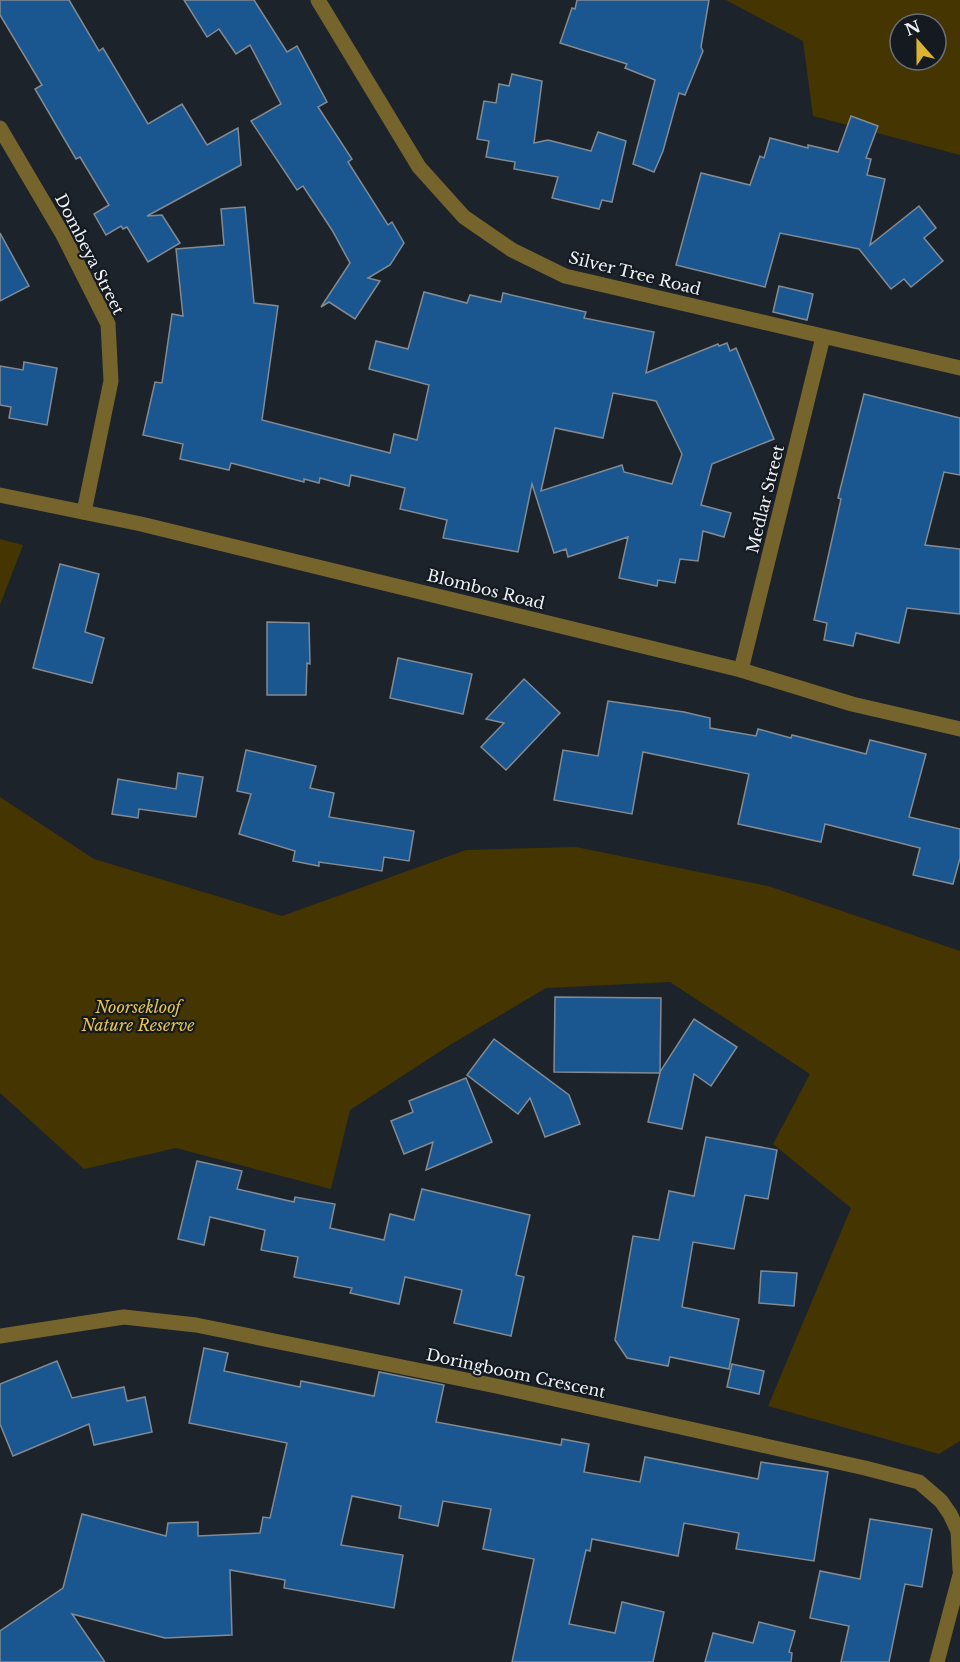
<svg xmlns="http://www.w3.org/2000/svg" width="960" height="1662" font-family="'Libre Baskerville',serif">
	<rect width="100%" height="100%" fill="#1d232a"/>
	<g fill="#443501" fill-rule="evenodd">
		<path d="M726,0H960V155L813,116L803,41ZM900,24H936V60H900Z"/>
		<polygon points="0,539 23,545 0,605"/>
		<polygon points="0,797 94,859 282,916 466,850 576,847 768,886 960,951 960,1441 939,1454 768,1406 851,1208 773,1144 810,1074 670,982 546,988 450,1045 350,1110 331,1189 176,1148 84,1169 0,1093"/>
	</g>
	<g fill="#1a5791" stroke="#828a92" stroke-width="1.5" fill-rule="evenodd">
		<polygon points="0,0 69,0 99,51 103,48 148,124 182,104 207,145 238,128 241,165 147,216 162,215 180,243 148,262 127,227 123,229 121,226 106,235 94,214 109,205 80,157 76,159 35,89 42,85 0,15"/>
		<polygon points="184,0 254,0 287,52 297,46 327,102 318,107 352,159 348,162 388,225 392,222 404,243 390,265 368,278 380,281 355,319 329,302 321,307 350,263 332,230 303,186 297,190 251,121 281,104 250,45 236,54 219,29 207,37"/>
		<polygon points="577,0 709,0 701,47 703,51 685,95 679,93 663,151 654,172 633,164 655,80 625,68 627,64 560,43 572,8 575,9"/>
		<polygon points="512,74 542,81 534,143 548,140 591,151 598,132 626,141 612,202 602,200 599,209 552,198 558,177 514,169 515,162 486,157 489,141 477,139 484,101 496,103 499,84 509,86"/>
		<polygon points="851,116 878,126 866,158 871,159 867,175 885,179 870,245 919,206 936,228 924,238 943,261 911,287 904,279 891,289 859,249 780,233 765,287 676,265 701,173 750,185 760,156 764,158 770,138 808,148 808,145 838,152"/>
		<path d="M245,207L254,303L278,306L262,420L390,453L394,434L417,440L429,385L369,369L376,341L408,349L424,292L467,303L470,295L501,302L503,293L586,312L584,318L654,332L646,373L718,344L719,346L727,343L730,351L736,348L774,439L712,464L701,505L731,513L724,537L703,531L698,561L680,559L675,583L658,580L657,586L619,578L628,537L568,557L566,549L554,553L532,484L518,552L443,538L447,520L400,509L405,488L351,475L349,486L320,478L319,483L304,479V482L231,463L229,470L180,459L183,444L143,435L155,382L162,383L172,314L183,316L176,249L224,245L221,209ZM613,393L656,401L682,454L672,484L624,472L622,465L541,491L555,428L603,438Z"/>
		<polygon points="0,233 29,286 0,301"/>
		<polygon points="779,286 813,294 807,320 773,312"/>
		<polygon points="24,362 57,368 47,425 9,418 11,407 0,405 0,366 23,370"/>
		<polygon points="864,394 960,418 960,475 944,472 925,545 960,549 960,614 907,608 899,643 856,633 853,646 824,640 827,623 814,620 841,499 838,498"/>
		<polygon points="60,564 99,574 85,632 104,638 92,683 33,668"/>
		<polygon points="267,622 309,623 310,664 307,663 306,695 267,695"/>
		<polygon points="398,658 472,674 463,714 390,698"/>
		<polygon points="524,679 560,713 506,770 481,747 504,723 486,719"/>
		<polygon points="608,701 684,712 710,718 710,728 756,736 758,729 791,738 792,735 866,754 870,740 926,754 909,817 960,829 960,858 953,884 913,875 920,848 825,824 821,842 738,824 749,774 643,752 632,814 554,800 563,750 598,756"/>
		<polygon points="246,750 316,766 310,788 334,793 329,817 414,831 409,861 384,857 382,871 319,862 319,866 293,861 295,851 239,834 251,794 237,791"/>
		<polygon points="178,773 203,777 196,817 139,809 138,818 112,814 118,779 176,789"/>
		<polygon points="555,997 661,998 660,1072 694,1019 737,1047 711,1086 694,1074 682,1129 648,1122 660,1073 554,1072"/>
		<polygon points="494,1039 569,1095 580,1124 545,1137 530,1098 518,1114 467,1075"/>
		<polygon points="466,1078 492,1142 426,1170 433,1142 404,1154 391,1121 413,1112 409,1101"/>
		<polygon points="706,1137 777,1150 768,1199 745,1195 734,1249 693,1242 682,1307 739,1319 729,1369 670,1357 668,1366 627,1358 615,1340 633,1236 659,1240 669,1191 694,1196"/>
		<polygon points="197,1161 242,1171 237,1189 294,1202 295,1197 335,1204 330,1228 384,1240 390,1214 414,1220 422,1189 530,1215 516,1275 524,1277 511,1336 454,1323 462,1290 405,1277 399,1304 350,1293 352,1288 294,1277 298,1257 261,1250 265,1230 210,1217 204,1245 178,1239"/>
		<polygon points="761,1271 797,1273 794,1306 759,1303"/>
		<polygon points="204,1348 228,1353 224,1371 300,1387 301,1381 374,1396 379,1372 444,1385 436,1422 561,1445 562,1439 589,1444 584,1472 640,1482 645,1457 758,1479 761,1462 828,1472 814,1561 736,1549 739,1533 684,1523 678,1556 592,1539 590,1551 586,1550 569,1624 615,1633 622,1602 664,1612 653,1662 512,1662 534,1559 483,1549 491,1509 443,1501 438,1526 399,1518 401,1506 352,1496 341,1545 403,1555 394,1608 284,1588 285,1580 230,1570 232,1635 165,1638 72,1614 105,1662 0,1662 0,1631 63,1588 82,1514 166,1536 168,1523 198,1522 198,1536 260,1533 263,1517 270,1518 287,1443 189,1423"/>
		<polygon points="57,1361 72,1398 124,1387 127,1401 145,1397 152,1432 94,1445 89,1424 13,1456 0,1424 0,1384"/>
		<polygon points="732,1364 764,1371 759,1394 727,1387"/>
		<polygon points="870,1519 932,1529 922,1587 905,1584 889,1662 841,1662 849,1626 810,1618 820,1571 860,1579"/>
		<polygon points="759,1622 795,1631 789,1652 792,1653 791,1662 705,1662 713,1633 753,1643"/>
	</g>
	<g fill="none" stroke-linecap="round" stroke-linejoin="round">
		<g stroke="#76642d" stroke-width="15">
			<polyline points="318,0 419,167 464,217 512,250 565,276 960,368"/>
			<polyline points="0,128 63,235 108,324 111,381 84,512"/>
			<polyline points="0,495 141,524 741,670 852,704 960,729"/>
			<polyline points="741,670 823,337"/>
			<polyline points="0,1336 124,1317 196,1325 496,1386 865,1468 919,1482 941,1501 950,1514 958,1531 960,1570"/>
			<polyline points="937,1662 960,1575"/>
		</g>
	</g>
	<g text-anchor="middle" dominant-baseline="central" stroke-width="4.5" stroke-linejoin="round" paint-order="stroke">
		<g font-size="16" fill="#eef2f6" stroke="#141a20">
			<text transform="translate(90 254) rotate(63)">Dombeya Street</text>
			<text transform="translate(635 273) rotate(14)">Silver Tree Road</text>
			<text transform="translate(765 499) rotate(-76)">Medlar Street</text>
			<text transform="translate(486 589) rotate(14)">Blombos Road</text>
			<text transform="translate(516 1373) rotate(12)">Doringboom Crescent</text>
		</g>
		<g font-size="16" font-style="italic" fill="#e9c34a" stroke="#141a20">
			<text x="138" y="1007">Noorsekloof<tspan x="138" dy="18">Nature Reserve</tspan></text>
		</g>
	</g>
	<g transform="translate(918 42) rotate(339)"><circle r="28" fill="#141a20" stroke="#6b7076" stroke-width="1.5"/>
	<path d="M0-4.5L10 22L0 15L-10 22Z" fill="#dab333"/>
	<text y="-9" font-size="16" font-weight="bold" text-anchor="middle" fill="#eef2f6">N</text>
	</g>
</svg>
